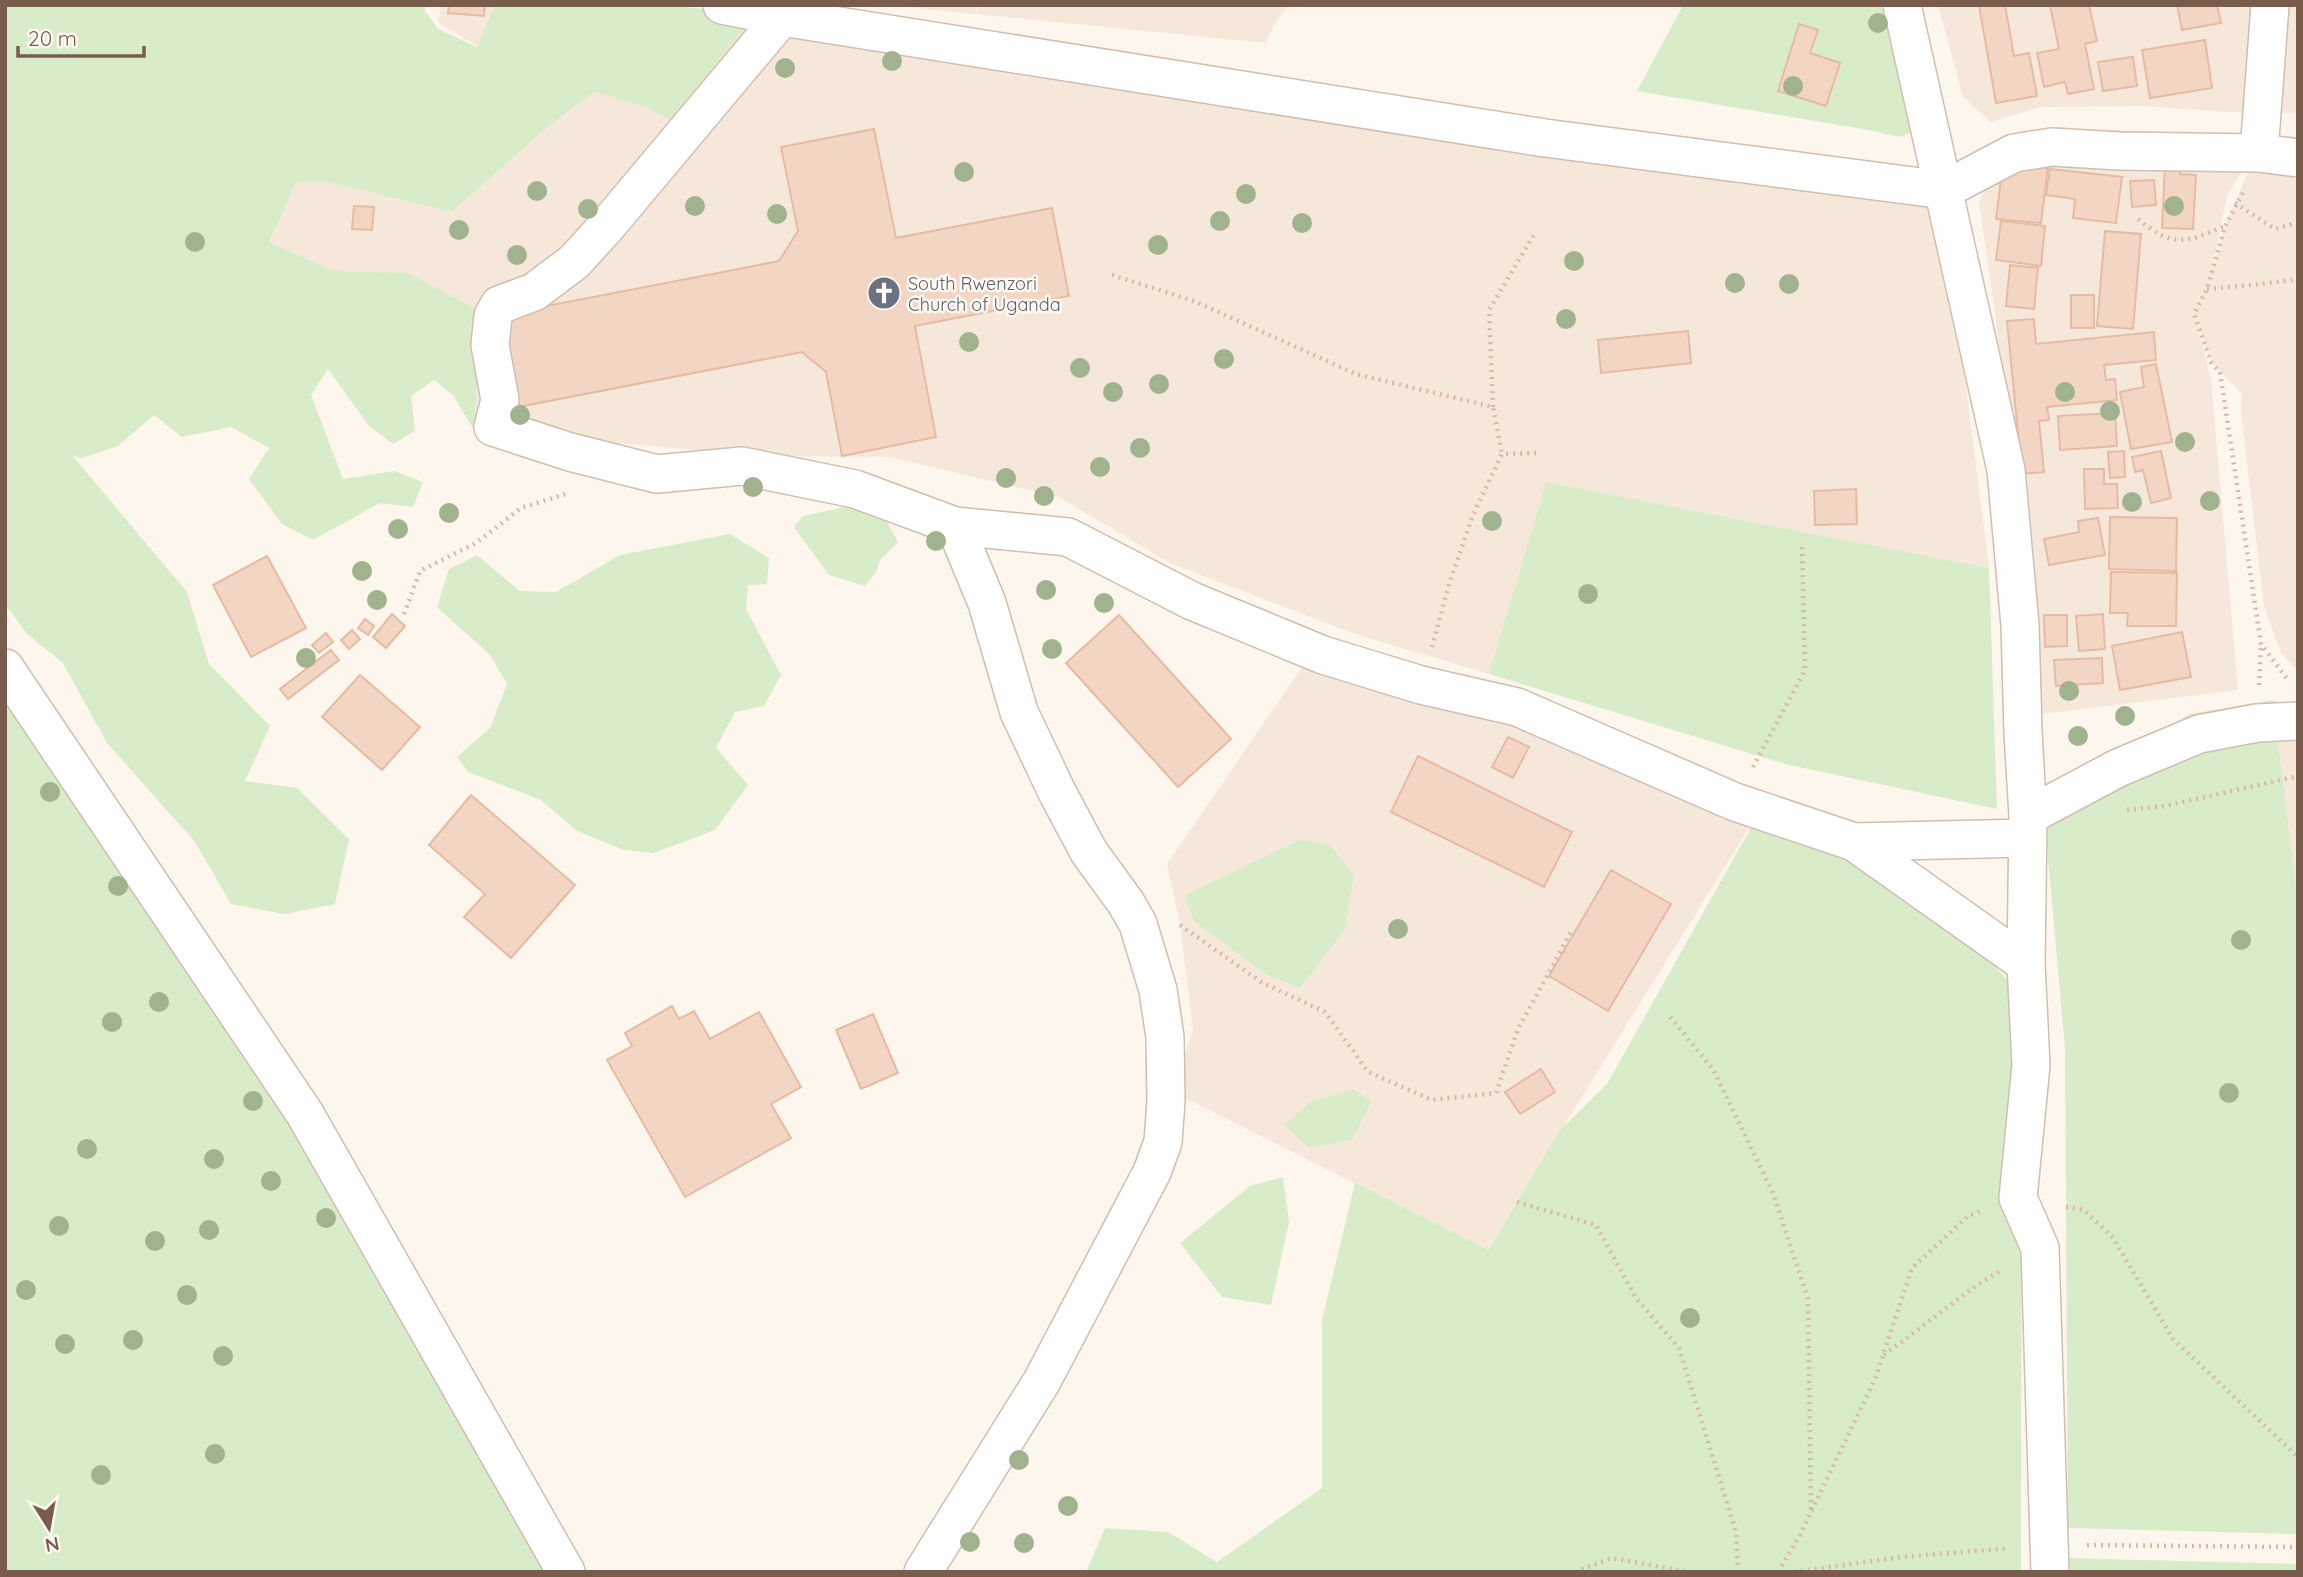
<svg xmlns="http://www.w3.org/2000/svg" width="2303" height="1577" font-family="Quicksand,sans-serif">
	<rect width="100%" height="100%" fill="#fdf6ec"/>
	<g fill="#f5e8da" fill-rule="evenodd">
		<polygon points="441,5 495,5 478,47 438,22"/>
		<polygon points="886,5 976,5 976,12 979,5 1288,5 1272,29 1266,43"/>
		<polygon points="1938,5 2245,5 2245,11 2247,5 2298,5 2298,113 2229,112 2144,106 2041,107 1991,122 1963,97"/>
		<polygon points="756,14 1030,60 1540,117 1899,174 1928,196 1946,229 1989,568 1546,482 1489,674 1355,634 1170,563 1059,497 890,457 761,456 474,430 482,312 408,273 334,271 269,242 296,183 323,181 452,212 543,131 594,92 645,107 670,120"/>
		<path d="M2117,130L2265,137L2298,136V672L2281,653L2264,606L2241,412L2242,394L2211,362L2197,324L2211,380L2238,690L2040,714L1995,313L1979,202L2000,160L2056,140ZM2261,143L2225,226L2211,273L2227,195Z"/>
		<polygon points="1309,657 1767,799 1487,1250 1173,1092 1193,1029 1180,925 1167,864"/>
		<polygon points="2273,700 2298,707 2298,903"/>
	</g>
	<g fill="#d8ecc9">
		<polygon points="5,5 426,5 425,11 438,29 477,47 495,5 664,5 756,14 670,120 645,107 594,92 543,131 452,212 323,181 296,183 269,242 334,271 408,273 482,312 474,430 453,395 434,380 411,396 415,431 393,444 369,426 328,369 311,395 343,479 395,471 423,482 413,507 380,503 313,540 282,524 249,479 269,448 231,427 182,437 154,415 118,446 82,458 72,455 187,592 209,664 270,726 245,781 297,788 349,839 335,904 285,914 231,904 195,842 107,743 63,663 27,634 5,604"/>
		<polygon points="1683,5 1899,5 1922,128 1900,137 1863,129 1637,91"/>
		<polygon points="1546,482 1989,568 1997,809 1785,764 1489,674"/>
		<polygon points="844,507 882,513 898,542 880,560 876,572 865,586 829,575 794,527 803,516"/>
		<polygon points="730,534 769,558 767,584 748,585 746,609 781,675 764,706 735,712 716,748 748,785 715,830 654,853 624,850 577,831 541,800 468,772 457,757 490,728 507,684 490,655 437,607 449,569 477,555 520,591 556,592 620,555"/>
		<polygon points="5,678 262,1051 565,1572 5,1572"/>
		<polygon points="2273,700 2298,903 2298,1534 2068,1528 2065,1049 2044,813 2189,714"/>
		<polygon points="1767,799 1955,923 2022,996 2021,1572 1086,1572 1105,1528 1168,1532 1217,1562 1322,1488 1322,1320 1355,1183 1488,1250 1560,1130 1607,1084"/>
		<polygon points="1300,840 1330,845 1354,875 1345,929 1300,988 1267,975 1194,921 1185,895"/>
		<polygon points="1353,1089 1371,1102 1352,1140 1310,1148 1284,1125 1312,1101"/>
		<polygon points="1283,1177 1289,1222 1271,1305 1222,1297 1180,1243 1250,1186"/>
		<polygon points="2066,1558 2298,1564 2298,1572 2066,1572"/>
	</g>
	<g fill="#f3d5c3" stroke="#e6bba3" stroke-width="2">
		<polygon points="449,5 485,5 484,16 448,13"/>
		<polygon points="1979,5 2005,5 2014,56 2029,53 2037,96 1996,103"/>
		<polygon points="2050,5 2089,5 2097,41 2085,44 2094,89 2068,94 2065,82 2044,87 2037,53 2059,49"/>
		<polygon points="2177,5 2217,5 2221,23 2182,30"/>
		<polygon points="1799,24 1818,30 1810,53 1840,63 1826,106 1778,91"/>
		<polygon points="2205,40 2212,88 2150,98 2142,50"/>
		<polygon points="2133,57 2137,86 2103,91 2098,62"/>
		<polygon points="874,129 896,238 1052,208 1069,296 915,326 936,437 842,456 826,372 802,352 518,407 500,315 779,261 798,231 781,147"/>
		<polygon points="2003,163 2048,168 2041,223 1996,219"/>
		<polygon points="2165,164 2180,164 2180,174 2196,175 2193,229 2162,228"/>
		<polygon points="2050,169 2122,177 2116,223 2073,218 2075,199 2046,195"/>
		<polygon points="2154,180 2156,205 2132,207 2130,181"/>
		<polygon points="354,206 374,207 372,230 352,229"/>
		<polygon points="2001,221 2045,226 2041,266 1996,260"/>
		<polygon points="2105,231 2141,234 2133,329 2097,326"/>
		<polygon points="2010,265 2038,268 2034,309 2006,306"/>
		<rect x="2071" y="295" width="23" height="33"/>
		<polygon points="2034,319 2036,344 2154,332 2156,360 2104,365 2106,380 2115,379 2117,400 2047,407 2049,420 2039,421 2044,472 2022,474 2007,321"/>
		<polygon points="1688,331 1691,363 1601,373 1598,340"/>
		<polygon points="2156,364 2172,442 2131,449 2120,392 2144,387 2141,367"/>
		<polygon points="2115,413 2117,446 2060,450 2058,416"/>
		<polygon points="2124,451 2125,477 2110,478 2108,452"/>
		<polygon points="2161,451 2171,498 2151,503 2143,470 2135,472 2132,457"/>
		<polygon points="2084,469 2104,469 2104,484 2117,484 2118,508 2085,509"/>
		<polygon points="1856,489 1857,524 1815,525 1814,491"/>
		<polygon points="2110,517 2177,518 2176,571 2109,569"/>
		<polygon points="2098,518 2105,555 2049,565 2044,539 2079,532 2078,521"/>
		<polygon points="267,556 306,628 251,657 213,585"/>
		<polygon points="2111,572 2177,573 2176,626 2127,626 2128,613 2110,613"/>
		<polygon points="392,614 405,626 386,648 373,637"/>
		<polygon points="2103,614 2105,649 2079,651 2076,616"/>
		<polygon points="1119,615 1231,739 1178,787 1066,663"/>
		<polygon points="2044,615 2067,615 2067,646 2045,647"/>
		<polygon points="365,619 374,626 368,635 358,628"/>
		<polygon points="352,630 360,639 349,649 341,640"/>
		<polygon points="2182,632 2191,677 2120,690 2112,646"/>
		<polygon points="326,633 333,642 319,653 312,645"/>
		<polygon points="331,650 339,660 288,699 280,689"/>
		<polygon points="2102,658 2103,683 2056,686 2054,660"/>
		<polygon points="360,675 420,727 382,770 322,717"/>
		<polygon points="1508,737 1529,747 1513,778 1492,767"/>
		<polygon points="1418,756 1572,832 1544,887 1391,812"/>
		<polygon points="471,795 575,885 511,958 464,917 485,894 429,845"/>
		<polygon points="1611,870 1671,904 1608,1011 1549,976"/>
		<polygon points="672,1006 679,1019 694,1011 710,1039 759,1012 801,1087 771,1104 791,1138 685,1197 607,1060 632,1046 625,1033"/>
		<polygon points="873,1014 898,1073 861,1089 836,1030"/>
		<polygon points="1541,1069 1555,1092 1520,1114 1505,1092"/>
	</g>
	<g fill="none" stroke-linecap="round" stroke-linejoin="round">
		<defs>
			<g id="minor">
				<polyline points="722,5 782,17 1545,138 1944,190 2014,153 2052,147 2119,151 2259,153 2298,158"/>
				<polyline points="1902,5 2006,470 2020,625 2023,733 2028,816 2026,964 2031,1065 2018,1198 2040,1248 2050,1572"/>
				<polyline points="782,17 606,227 574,262 534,292 499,305 493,316 490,345 500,400 493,427 570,452 657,474 742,466 855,489 955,526 1068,537 1192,601 1323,655 1421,685 1517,707 1735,802 1854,842 2026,964"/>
				<polyline points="2259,153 2270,5"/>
				<polyline points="5,668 305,1114 566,1572"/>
				<polyline points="2028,816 2118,768 2199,734 2257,723 2298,721"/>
				<polyline points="1854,842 2027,838"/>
				<polyline points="923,1572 1042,1381 1152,1172 1163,1142 1166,1101 1165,1037 1158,990 1138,924 1126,903 1089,852 1057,792 1019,712 987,603 955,526"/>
			</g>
		</defs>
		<use href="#minor" stroke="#d1beb0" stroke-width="40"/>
		<g stroke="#d9b8a5" stroke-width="4.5" stroke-dasharray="2 5" stroke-linecap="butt">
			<polyline points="2243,193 2225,226 2207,289 2194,314 2211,362 2220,372 2261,644 2288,680"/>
			<polyline points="2235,203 2275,229 2298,222"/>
			<path d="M2138,219C2173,248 2185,243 2225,226"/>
			<polyline points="1112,275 1194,301 1356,374 1493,407 1502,454"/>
			<polyline points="2207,289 2261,284 2298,279"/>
			<polyline points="1493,407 1489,310 1536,231"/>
			<polyline points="404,614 420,571 476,543 521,508 566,494"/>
			<polyline points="1432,647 1450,581 1473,515 1502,454 1536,453"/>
			<polyline points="2259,685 2261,645"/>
			<polyline points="1753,767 1805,670 1802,544"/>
			<polyline points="2127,810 2165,806 2298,776"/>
			<polyline points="1180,925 1261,982 1325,1012 1368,1072 1432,1100 1496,1093 1518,1029 1571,932"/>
			<polyline points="1670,1017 1713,1069 1773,1193 1808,1299 1811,1513"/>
			<polyline points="1517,1202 1596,1225 1636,1298 1679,1348 1736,1532 1738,1572"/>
			<polyline points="2066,1207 2084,1210 2113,1238 2173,1339 2298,1457"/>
			<polyline points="1884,1355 1977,1285 2002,1270"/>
			<polyline points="2087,1545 2298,1547"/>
			<polyline points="1575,1572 1612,1558 1689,1572"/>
			<polyline points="1778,1572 1800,1535 1875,1379 1912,1268 1967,1217 1980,1211"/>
			<polyline points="1794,1572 1902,1557 2009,1548"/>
		</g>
		<use href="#minor" stroke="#fff" stroke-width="37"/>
	</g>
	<g fill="#a0b28e">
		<circle cx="1878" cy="23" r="10"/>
		<circle cx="892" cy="61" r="10"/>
		<circle cx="785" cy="68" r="10"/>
		<circle cx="1793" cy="86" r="10"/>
		<circle cx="964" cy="172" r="10"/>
		<circle cx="537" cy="191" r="10"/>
		<circle cx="1246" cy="194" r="10"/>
		<circle cx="695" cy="206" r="10"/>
		<circle cx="2174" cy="206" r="10"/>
		<circle cx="588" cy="209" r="10"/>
		<circle cx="777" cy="214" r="10"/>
		<circle cx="1220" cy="221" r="10"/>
		<circle cx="1302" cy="223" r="10"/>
		<circle cx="459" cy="230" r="10"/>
		<circle cx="195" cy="242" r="10"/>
		<circle cx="1158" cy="245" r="10"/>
		<circle cx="517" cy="255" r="10"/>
		<circle cx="1574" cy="261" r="10"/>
		<circle cx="1735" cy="283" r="10"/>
		<circle cx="1789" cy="284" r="10"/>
		<circle cx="1566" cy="319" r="10"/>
		<circle cx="969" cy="342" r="10"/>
		<circle cx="1224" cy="359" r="10"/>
		<circle cx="1080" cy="368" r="10"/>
		<circle cx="1159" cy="384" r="10"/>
		<circle cx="1113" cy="392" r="10"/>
		<circle cx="2065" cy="392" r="10"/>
		<circle cx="2110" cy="411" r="10"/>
		<circle cx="520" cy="415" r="10"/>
		<circle cx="2185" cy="442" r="10"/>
		<circle cx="1140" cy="448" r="10"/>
		<circle cx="1100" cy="467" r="10"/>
		<circle cx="1006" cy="478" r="10"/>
		<circle cx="753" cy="487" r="10"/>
		<circle cx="1044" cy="496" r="10"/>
		<circle cx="2210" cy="501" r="10"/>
		<circle cx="2132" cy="502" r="10"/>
		<circle cx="449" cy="513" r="10"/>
		<circle cx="1492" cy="521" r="10"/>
		<circle cx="398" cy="529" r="10"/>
		<circle cx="936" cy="541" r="10"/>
		<circle cx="362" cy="571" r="10"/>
		<circle cx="1046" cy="590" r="10"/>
		<circle cx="1588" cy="594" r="10"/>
		<circle cx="377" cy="600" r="10"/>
		<circle cx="1104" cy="603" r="10"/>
		<circle cx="1052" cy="649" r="10"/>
		<circle cx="306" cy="658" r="10"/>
		<circle cx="2069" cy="691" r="10"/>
		<circle cx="2125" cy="716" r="10"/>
		<circle cx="2078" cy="736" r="10"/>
		<circle cx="50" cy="792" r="10"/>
		<circle cx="118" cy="886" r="10"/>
		<circle cx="1398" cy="929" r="10"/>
		<circle cx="2241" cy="940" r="10"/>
		<circle cx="159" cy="1002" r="10"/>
		<circle cx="112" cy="1022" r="10"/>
		<circle cx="2229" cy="1093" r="10"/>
		<circle cx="253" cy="1101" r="10"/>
		<circle cx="87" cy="1149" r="10"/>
		<circle cx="214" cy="1159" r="10"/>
		<circle cx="271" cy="1181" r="10"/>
		<circle cx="326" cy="1218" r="10"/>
		<circle cx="59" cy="1226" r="10"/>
		<circle cx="209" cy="1230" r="10"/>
		<circle cx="155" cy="1241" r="10"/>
		<circle cx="26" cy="1290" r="10"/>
		<circle cx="187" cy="1295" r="10"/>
		<circle cx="1690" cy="1318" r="10"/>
		<circle cx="133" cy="1340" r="10"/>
		<circle cx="65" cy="1344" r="10"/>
		<circle cx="223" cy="1356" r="10"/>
		<circle cx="215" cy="1454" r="10"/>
		<circle cx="1019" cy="1460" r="10"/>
		<circle cx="101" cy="1475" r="10"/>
		<circle cx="1068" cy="1506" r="10"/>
		<circle cx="970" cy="1542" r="10"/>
		<circle cx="1024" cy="1543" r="10"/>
	</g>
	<defs>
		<symbol id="church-disc" viewBox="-11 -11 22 22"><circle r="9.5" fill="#6b7280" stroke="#fffaf3"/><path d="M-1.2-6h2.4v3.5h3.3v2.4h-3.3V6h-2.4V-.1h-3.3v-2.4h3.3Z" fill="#fff"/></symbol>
	</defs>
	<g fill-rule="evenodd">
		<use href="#church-disc" x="865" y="274" width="38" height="38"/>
	</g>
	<g text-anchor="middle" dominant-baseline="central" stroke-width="5" stroke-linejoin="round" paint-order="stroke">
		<g font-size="18" fill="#5b616d" stroke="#fffaf3" text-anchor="start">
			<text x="908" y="283">South Rwenzori<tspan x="908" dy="21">Church of Uganda</tspan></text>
		</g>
	</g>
	<rect width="2303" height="1577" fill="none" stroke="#7a5c4d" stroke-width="14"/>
	<g transform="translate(49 1528) rotate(169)" stroke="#fffaf3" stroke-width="5" paint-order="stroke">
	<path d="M0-5L12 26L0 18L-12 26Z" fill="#7a5c4d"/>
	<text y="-10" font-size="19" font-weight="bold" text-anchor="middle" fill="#7a5c4d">N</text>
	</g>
	<path d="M18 46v10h126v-10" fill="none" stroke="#7a5c4d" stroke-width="3.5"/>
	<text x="28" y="46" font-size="21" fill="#7a5c4d" stroke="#fffaf3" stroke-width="5" paint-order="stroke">20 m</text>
</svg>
